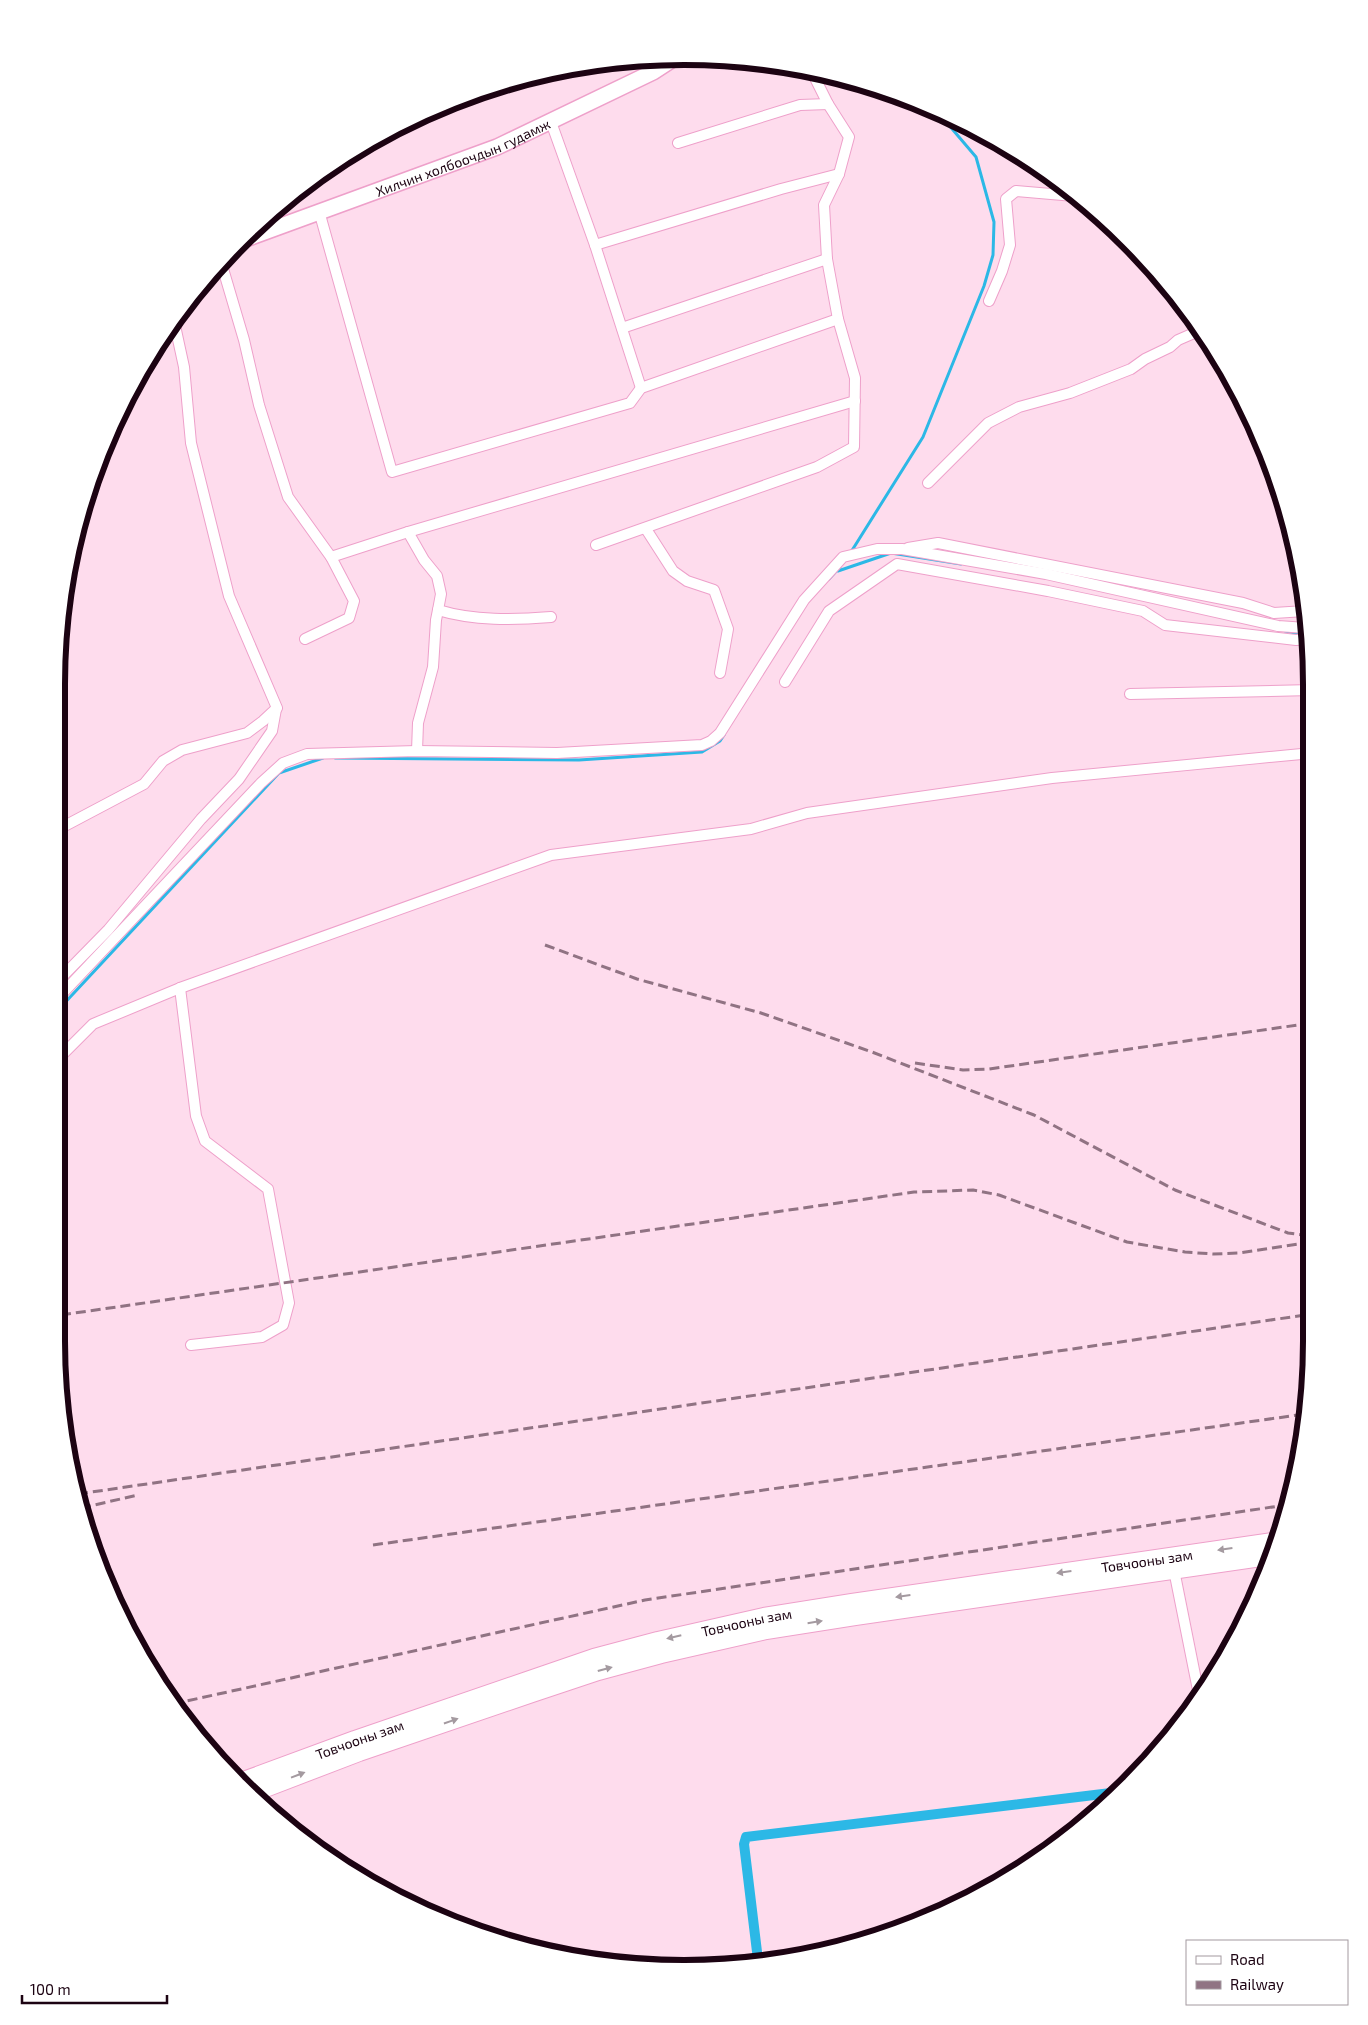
<svg xmlns="http://www.w3.org/2000/svg" width="1368" height="2025" font-family="'Exo 2',sans-serif">
	<rect width="100%" height="100%" fill="#fedced"/>
	<g fill="none" stroke-linecap="round" stroke-linejoin="round">
		<g stroke="#2cb8e6" stroke-width="3">
			<polyline points="851,552 923,437 984,286 993,255 994,222 976,157 936,110"/>
			<polyline points="838,571 891,553 961,564"/>
			<polyline points="829,579 840,567"/>
			<polyline points="1285,631 1296,633 1303,632"/>
			<polyline points="335,758 579,760 702,752 720,741 724,735"/>
			<polyline points="59,1009 279,773 323,758"/>
		</g>
		<polyline stroke="#2cb8e6" stroke-width="10" points="758,1960 744,1844 746,1837 1119,1792"/>
		<defs>
			<g id="minor">
				<polyline points="551,122 595,245 641,388"/>
				<polyline points="678,143 800,105 828,104"/>
				<polyline points="319,211 392,472 630,403 641,388 838,319"/>
				<polyline points="595,245 781,189 839,174"/>
				<polyline points="221,262 244,340 259,405 288,497 331,557 354,601 349,618 305,639"/>
				<polyline points="989,301 1002,271 1010,245 1006,199 1016,191 1074,196"/>
				<polyline points="622,328 827,259"/>
				<polyline points="928,483 988,423 1019,407 1070,393 1131,369 1145,359 1170,347 1178,340 1201,330"/>
				<polyline points="646,529 673,571 687,581 714,590 728,629 720,673"/>
				<path d="M408,532L424,560L437,576L441,594L438,610C474,621 514,620 551,617"/>
				<polyline points="596,545 817,467 854,447 855,378 838,319 827,259 824,205 839,174 849,137 828,104 811,70"/>
				<polyline points="908,548 938,543 1243,603 1274,613 1305,611"/>
				<polyline points="331,557 408,532 855,401"/>
				<polyline points="785,682 829,611 897,564 1048,591 1143,611 1165,625 1296,640 1307,639"/>
				<polyline points="1130,694 1312,690"/>
				<polyline points="417,751 418,723 433,667 436,620 438,610"/>
				<polyline points="57,830 144,784 163,761 182,750 247,733 263,721 277,708 229,596 191,443 184,367 174,321"/>
				<polyline points="58,981 108,930 201,819 239,779 272,731 276,709"/>
				<polyline points="180,988 196,1116 205,1141 268,1189 289,1303 283,1325 262,1337 191,1345"/>
				<polyline points="59,997 261,783 283,763 307,754 417,751 557,753 702,745 711,741 720,733 804,600 843,557 877,549 902,549 1046,574 1278,626 1306,628"/>
				<polyline points="59,1058 93,1024 180,988 551,855 751,829 807,813 1052,778 1312,753"/>
				<polyline points="1174,1570 1199,1695"/>
			</g>
			<g id="secondary">
				<path id="s1" d="M240,241L497,147L653,72L676,57"/>
			</g>
			<g id="trunk">
				<path id="s2" d="M241,1782L355,1740L527,1681L594,1658L658,1641L764,1617L852,1603L1273,1542"/>
				<polyline points="252,1793 359,1752 532,1693 598,1671 661,1654 766,1630 855,1616 1268,1556"/>
			</g>
		</defs>
		<use href="#minor" stroke="#eea0ca" stroke-width="12"/>
		<use href="#secondary" stroke="#eea0ca" stroke-width="18"/>
		<use href="#trunk" stroke="#eea0ca" stroke-width="20"/>
		<use href="#minor" stroke="#fff" stroke-width="10"/>
		<use href="#secondary" stroke="#fff" stroke-width="15"/>
		<use href="#trunk" stroke="#fff" stroke-width="18"/>
		<g stroke="#907383" stroke-width="3" stroke-dasharray="10 5" stroke-linecap="butt">
			<polyline points="545,945 637,979 761,1013 872,1052 1034,1115 1175,1190 1288,1233 1312,1236"/>
			<polyline points="915,1063 963,1070 989,1069 1312,1023"/>
			<polyline points="61,1315 914,1192 973,1190 999,1195 1127,1242 1185,1252 1213,1254 1239,1253 1312,1242"/>
			<polyline points="78,1494 1312,1314"/>
			<polyline points="81,1508 138,1495"/>
			<polyline points="373,1545 1305,1414"/>
			<polyline points="173,1704 645,1600 1286,1505"/>
		</g>
	</g>
	<defs><path id="oneway-solid" d="M-6-.8H1V-3.2L6.5 0L1 3.2V.8H-6Z" transform="scale(1.25)"/></defs>
	<g fill="#a49aa0">
		<use href="#oneway-solid" transform="translate(1225 1549) rotate(172)"/>
		<use href="#oneway-solid" transform="translate(1064 1572) rotate(172)"/>
		<use href="#oneway-solid" transform="translate(903 1596) rotate(172)"/>
		<use href="#oneway-solid" transform="translate(815 1622) rotate(-9)"/>
		<use href="#oneway-solid" transform="translate(674 1637) rotate(167)"/>
		<use href="#oneway-solid" transform="translate(605 1669) rotate(-15)"/>
		<use href="#oneway-solid" transform="translate(451 1721) rotate(-19)"/>
		<use href="#oneway-solid" transform="translate(298 1775) rotate(-21)"/>
	</g>
	<g text-anchor="middle" dominant-baseline="central" stroke-width="4" stroke-linejoin="round" paint-order="stroke">
		<g font-size="14" fill="#1c0312" stroke="#fff">
			<text stroke="none"><textPath href="#s1" startOffset="238">Хилчин холбоочдын гудамж</textPath></text>
			<text stroke="none"><textPath href="#s2" startOffset="936">Товчооны зам</textPath></text>
			<text stroke="none"><textPath href="#s2" startOffset="531">Товчооны зам</textPath></text>
			<text stroke="none"><textPath href="#s2" startOffset="126">Товчооны зам</textPath></text>
		</g>
	</g>
	<path d="M0 0H1368V2025H0ZM684 65H684A619 619 0 0 1 1303 684V1341A619 619 0 0 1 684 1960H684A619 619 0 0 1 65 1341V684A619 619 0 0 1 684 65Z" fill="#fff" fill-rule="evenodd"/>
	<path fill="none" stroke="#1c0312" stroke-width="6" d="M684 65H684A619 619 0 0 1 1303 684V1341A619 619 0 0 1 684 1960H684A619 619 0 0 1 65 1341V684A619 619 0 0 1 684 65Z"/>
	<rect x="1186" y="1940" width="162" height="65" fill="#ffffff" stroke="#a49aa0"/>
	<rect x="1196" y="1956" width="25" height="8" fill="#ffffff" stroke="#a49aa0"/>
	<text x="1230" y="1965" font-size="15" fill="#1c0312">Road</text>
	<rect x="1196" y="1981" width="25" height="8" fill="#907383" stroke="#a49aa0"/>
	<text x="1230" y="1990" font-size="15" fill="#1c0312">Railway</text>
	<path d="M22 1995v8h145v-8" fill="none" stroke="#1c0312" stroke-width="2.5"/>
	<text x="30" y="1995" font-size="15" fill="#1c0312" stroke="#ffffff" stroke-width="4" paint-order="stroke">100 m</text>
</svg>
